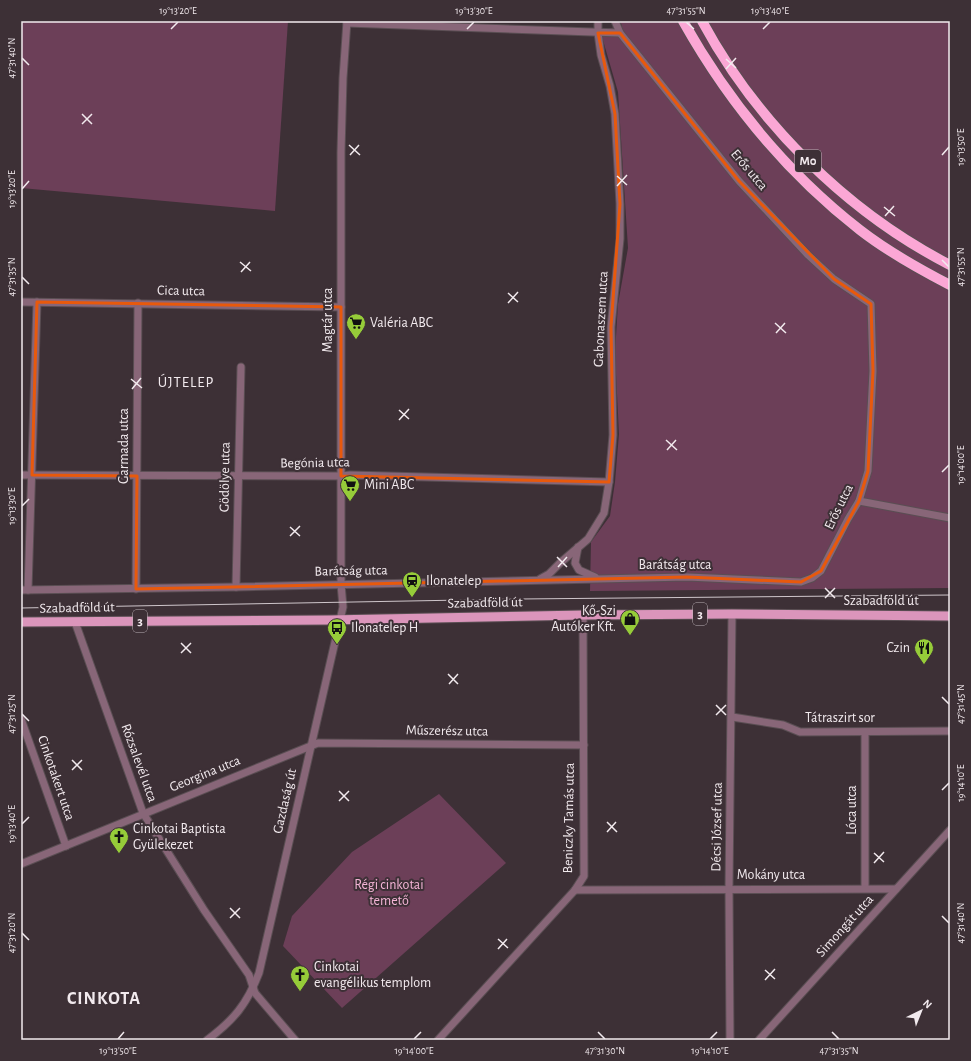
<svg xmlns="http://www.w3.org/2000/svg" width="971" height="1061" font-family="'Alegreya Sans',sans-serif">
	<rect width="100%" height="100%" fill="#3d3036"/>
	<g fill="#6c3f58">
		<polygon points="21,21 288,21 275,211 21,188"/>
		<polygon points="620,21 950,21 950,588 590,591 591,542 610,516 615,482 619,434 615,353 618,304 628,248 618,92 600,30 622,26"/>
		<polygon points="439,794 506,863 342,1008 283,946 292,916 352,852"/>
	</g>
	<g fill="none" stroke-linecap="round" stroke-linejoin="round">
		<defs>
			<g id="minor">
				<polyline points="615,21 620,33"/>
				<polyline points="21,302 341,307"/>
				<polyline points="21,475 341,476 350,475 609,482"/>
				<polyline points="859,501 950,518"/>
				<polyline points="578,547 575,563 579,570 595,577"/>
				<polyline points="540,579 549,574 560,563 588,539 604,513 609,482 613,435 611,327 620,239 620,204 615,114 610,86 601,55 598,33 598,21"/>
				<polyline points="236,587 241,367"/>
				<polyline points="136,589 138,303"/>
				<polyline points="21,590 236,587 687,577 801,582 812,578 821,571 848,519 859,501 868,471 873,371 871,304 834,279 808,255 739,181 620,33 347,23"/>
				<polyline points="28,590 37,302"/>
				<polyline points="75,622 143,813 204,910 249,975 255,993 295,1040"/>
				<polyline points="732,717 783,725 800,732 950,731"/>
				<polyline points="21,719 66,846"/>
				<polyline points="21,864 318,743 584,745"/>
				<polyline points="865,888 865,732"/>
				<polyline points="575,890 896,889"/>
				<path d="M207,1040C234,1020 247,1004 259,973L343,607L341,584V152L343,78L347,21"/>
				<polyline points="438,1040 575,890 584,876 583,615"/>
				<polyline points="730,1040 729,888 732,614"/>
				<polyline points="759,1040 950,830"/>
			</g>
			<polyline id="major" points="21,622 329,620 583,615 732,614 950,616"/>
			<g id="highway">
				<path d="M683,21C728,101 787,173 860,230C887,251 919,269 950,285"/>
				<path d="M702,21C757,123 847,212 950,265"/>
			</g>
		</defs>
		<use href="#minor" stroke="#5a4e53" stroke-width="9"/>
		<use href="#major" stroke="#5a4e53" stroke-width="11"/>
		<use href="#highway" stroke="#5a4e53" stroke-width="12"/>
		<use href="#minor" stroke="#886678" stroke-width="7"/>
		<use href="#major" stroke="#db95bb" stroke-width="9"/>
		<use href="#highway" stroke="#fba7d5" stroke-width="10"/>
		<polyline stroke="#cfc6cb" stroke-width="1" points="21,608 519,599 950,595"/>
	</g>
	<path fill="none" stroke="#e8590c" stroke-width="3" stroke-linejoin="round" d="M598,33H620L739,181L834,279L871,304L873,371L868,471L859,501L821,571L801,582L687,577L136,589L137,476L32,475L37,302L341,307V476L609,482L613,435L611,327L620,204L615,114Z"/>
	<path fill="none" stroke="#f2eaee" stroke-width="1.5" d="M686,22L694,29M171,29L178,22M467,29L474,22M763,29L770,22M22,58L29,65M726,59L736,68M726,69L736,58M82,114L92,124M82,124L92,114M349,145L360,155M350,155L359,145M942,155L949,147M617,176L627,185M617,186L627,175M22,189L29,181M884,207L895,216M885,216L894,206M942,260L949,267M240,262L251,271M241,272L250,262M22,277L29,284M508,293L518,302M508,303L518,292M775,323L786,333M776,333L785,323M131,379L142,388M132,389L141,378M399,410L409,419M399,420L409,409M666,440L677,450M667,450L676,440M942,472L949,465M22,506L29,499M290,527L300,536M290,536L300,526M557,557L567,567M558,567L567,557M825,588L835,598M825,598L835,588M181,643L191,653M181,653L191,643M448,674L458,684M449,684L458,674M942,697L949,704M716,705L726,715M22,714L29,721M716,715L726,705M72,760L82,770M72,770L82,760M942,790L949,783M339,791L349,801M339,801L349,791M607,822L617,832M22,824L29,817M607,832L616,822M874,853L884,862M874,863L884,852M230,908L240,918M942,916L949,923M230,918L240,908M22,933L29,940M498,939L508,948M498,949L507,939M765,970L775,979M765,980L775,969M598,1032L605,1039M832,1032L839,1039M118,1039L124,1032M414,1039L421,1032M710,1039L717,1032"/>
	<defs>
		<symbol id="supermarket-pin" viewBox="-11 -11 22 30"><path d="M0 17L-7.5 6A9.5 9.5 0 1 1 7.5 6Z" fill="#96cc39" stroke="#3d3036"/><path d="M-6-5.5h2.5l.6 2H6L4.5 2H-2.5L-4.4-4H-6ZM-1.5 3.2a1.3 1.3 0 1 0 .1 0ZM3 3.2a1.3 1.3 0 1 0 .1 0Z" fill="#111"/></symbol>
		<symbol id="station-pin" viewBox="-11 -11 22 30"><path d="M0 17L-7.5 6A9.5 9.5 0 1 1 7.5 6Z" fill="#96cc39" stroke="#3d3036"/><path d="M-3-6H3Q5-6 5-4V2Q5 4 3 4L4.5 6H3L1.5 4h-3L-3 6H-4.5L-3 4Q-5 4-5 2V-4Q-5-6-3-6ZM-3.5-4v3h7v-3ZM-3.5 1v1.5H-2V1ZM2 1v1.5H3.5V1Z" fill="#111"/></symbol>
		<symbol id="shop-pin" viewBox="-11 -11 22 30"><path d="M0 17L-7.5 6A9.5 9.5 0 1 1 7.5 6Z" fill="#96cc39" stroke="#3d3036"/><path d="M-5-2.5h2.3a2.7 3.5 0 0 1 5.4 0H5L5.5 6h-11ZM-1.5-2.5h3a1.5 2.3 0 0 0-3 0Z" fill="#111"/></symbol>
		<symbol id="bus-pin" viewBox="-11 -11 22 30"><path d="M0 17L-7.5 6A9.5 9.5 0 1 1 7.5 6Z" fill="#96cc39" stroke="#3d3036"/><path d="M-5-6H5V4H4V6H2V4H-2V6H-4V4H-5ZM-3.5-4V0h7V-4ZM-3.5 1.2v1.5H-2V1.2ZM2 1.2v1.5H3.5V1.2Z" fill="#111"/></symbol>
		<symbol id="restaurant-pin" viewBox="-11 -11 22 30"><path d="M0 17L-7.5 6A9.5 9.5 0 1 1 7.5 6Z" fill="#96cc39" stroke="#3d3036"/><path d="M-5-6h1v4h1v-4h1v4h1v-4h1v5L-1.5 .5V6h-2V.5L-5-1ZM5-6V6H3V1.5H1.5Q1.5-4 5-6Z" fill="#111"/></symbol>
		<symbol id="church-pin" viewBox="-11 -11 22 30"><path d="M0 17L-7.5 6A9.5 9.5 0 1 1 7.5 6Z" fill="#96cc39" stroke="#3d3036"/><path d="M-1.2-6h2.4v3.5h3.3v2.4h-3.3V6h-2.4V-.1h-3.3v-2.4h3.3Z" fill="#111"/></symbol>
	</defs>
	<g fill-rule="evenodd">
		<use href="#supermarket-pin" x="345" y="312" width="22" height="30"/>
		<use href="#supermarket-pin" x="339" y="474" width="22" height="30"/>
		<use href="#station-pin" x="401" y="570" width="22" height="30"/>
		<use href="#shop-pin" x="619" y="608" width="22" height="30"/>
		<use href="#bus-pin" x="326" y="617" width="22" height="30"/>
		<use href="#restaurant-pin" x="913" y="637" width="22" height="30"/>
		<use href="#church-pin" x="108" y="826" width="22" height="30"/>
		<use href="#church-pin" x="289" y="964" width="22" height="30"/>
	</g>
	<g text-anchor="middle" dominant-baseline="central" stroke-width="4" stroke-linejoin="round" paint-order="stroke">
		<g fill="#3d3036" stroke="#bcb2b7" stroke-width="1">
			<rect x="795" y="150" width="26" height="22" rx="3"/>
			<rect x="693" y="603" width="14" height="22" rx="3"/>
			<rect x="133" y="610" width="14" height="22" rx="3"/>
		</g>
		<g font-size="13" font-weight="bold" fill="#f2eaee">
			<text x="808" y="161">M0</text>
			<text x="700" y="614">3</text>
			<text x="140" y="621">3</text>
		</g>
		<g font-size="14" fill="#f2eaee" stroke="#3d3036">
			<text transform="translate(749 170) rotate(50)">Erős utca</text>
			<text transform="translate(181 291) rotate(1)">Cica utca</text>
			<text transform="translate(601 319) rotate(-87)">Gabonaszem utca</text>
			<text transform="translate(328 320) rotate(-90)">Magtár utca</text>
			<text transform="translate(124 446) rotate(-90)">Garmada utca</text>
			<text transform="translate(315 463) rotate(-1)">Begónia utca</text>
			<text transform="translate(225 477) rotate(-89)">Gödölye utca</text>
			<text transform="translate(839 507) rotate(-64)">Erős utca</text>
			<text x="675" y="565">Barátság utca</text>
			<text transform="translate(351 571) rotate(-1)">Barátság utca</text>
			<text x="881" y="601">Szabadföld út</text>
			<text transform="translate(485 603) rotate(-1)">Szabadföld út</text>
			<text transform="translate(77 608) rotate(-1)">Szabadföld út</text>
			<text x="840" y="718">Tátraszirt sor</text>
			<text transform="translate(447 731) rotate(1)">Műszerész utca</text>
			<text transform="translate(139 763) rotate(70)">Rózsalevél utca</text>
			<text transform="translate(205 774) rotate(-22)">Georgina utca</text>
			<text transform="translate(56 778) rotate(71)">Cinkotakert utca</text>
			<text transform="translate(285 801) rotate(-77)">Gazdaság út</text>
			<text transform="translate(852 810) rotate(-90)">Lóca utca</text>
			<text transform="translate(569 818) rotate(-89)">Beniczky Tamás utca</text>
			<text transform="translate(717 827) rotate(-89)">Décsi József utca</text>
			<text x="771" y="875">Mokány utca</text>
			<text transform="translate(845 926) rotate(-48)">Simongát utca</text>
		</g>
		<g font-size="14" fill="#f2eaee" stroke="#3d3036" text-anchor="start">
			<text x="370" y="323">Valéria ABC</text>
			<text x="364" y="485">Mini ABC</text>
			<text x="426" y="581">Ilonatelep</text>
			<text x="616" y="611" text-anchor="end">Kő-Szi<tspan x="616" dy="16">Autóker Kft.</tspan></text>
			<text x="351" y="628">Ilonatelep H</text>
			<text x="910" y="648" text-anchor="end">Czin</text>
			<text x="133" y="829">Cinkotai Baptista<tspan x="133" dy="16">Gyülekezet</tspan></text>
			<text x="314" y="967">Cinkotai<tspan x="314" dy="16">evangélikus templom</tspan></text>
		</g>
		<g font-size="14" fill="#f5b5d7" stroke="#3d3036">
			<text x="389" y="885">Régi cinkotai<tspan x="389" dy="16">temető</tspan></text>
		</g>
		<g font-size="15" letter-spacing="1" fill="#f2eaee" stroke="#3d3036">
			<text x="186" y="382">ÚJTELEP</text>
		</g>
		<g font-size="18" font-weight="bold" letter-spacing="1" fill="#f2eaee" stroke="#3d3036">
			<text x="104" y="999">CINKOTA</text>
		</g>
	</g>
	<rect width="971" height="1061" fill="none" stroke="#3d3036" stroke-width="44"/>
	<g transform="translate(921 1011) rotate(43)" stroke="#3d3036" stroke-width="3" paint-order="stroke">
	<path d="M0-3L7 15L0 10L-7 15Z" fill="#f2eaee"/>
	<text y="-6" font-size="11" font-weight="bold" text-anchor="middle" fill="#f2eaee">N</text>
	</g>
	<rect x="22" y="22" width="927" height="1017" fill="none" stroke="#f2eaee" stroke-width="1.5"/>
	<g font-size="10" text-anchor="middle" fill="#f2eaee">
		<text x="178" y="14">19°13'20"E</text>
		<text x="474" y="14">19°13'30"E</text>
		<text x="686" y="14">47°31'55"N</text>
		<text x="770" y="14">19°13'40"E</text>
		<text transform="translate(11 58) rotate(-90)" y="4">47°31'40"N</text>
		<text transform="translate(960 147) rotate(-90)" y="4">19°13'50"E</text>
		<text transform="translate(11 189) rotate(-90)" y="4">19°13'20"E</text>
		<text transform="translate(960 267) rotate(-90)" y="4">47°31'55"N</text>
		<text transform="translate(11 277) rotate(-90)" y="4">47°31'35"N</text>
		<text transform="translate(960 465) rotate(-90)" y="4">19°14'00"E</text>
		<text transform="translate(11 506) rotate(-90)" y="4">19°13'30"E</text>
		<text transform="translate(960 704) rotate(-90)" y="4">47°31'45"N</text>
		<text transform="translate(11 714) rotate(-90)" y="4">47°31'25"N</text>
		<text transform="translate(960 783) rotate(-90)" y="4">19°14'10"E</text>
		<text transform="translate(11 824) rotate(-90)" y="4">19°13'40"E</text>
		<text transform="translate(960 923) rotate(-90)" y="4">47°31'40"N</text>
		<text transform="translate(11 933) rotate(-90)" y="4">47°31'20"N</text>
		<text x="118" y="1054">19°13'50"E</text>
		<text x="414" y="1054">19°14'00"E</text>
		<text x="605" y="1054">47°31'30"N</text>
		<text x="710" y="1054">19°14'10"E</text>
		<text x="839" y="1054">47°31'35"N</text>
	</g>
</svg>
